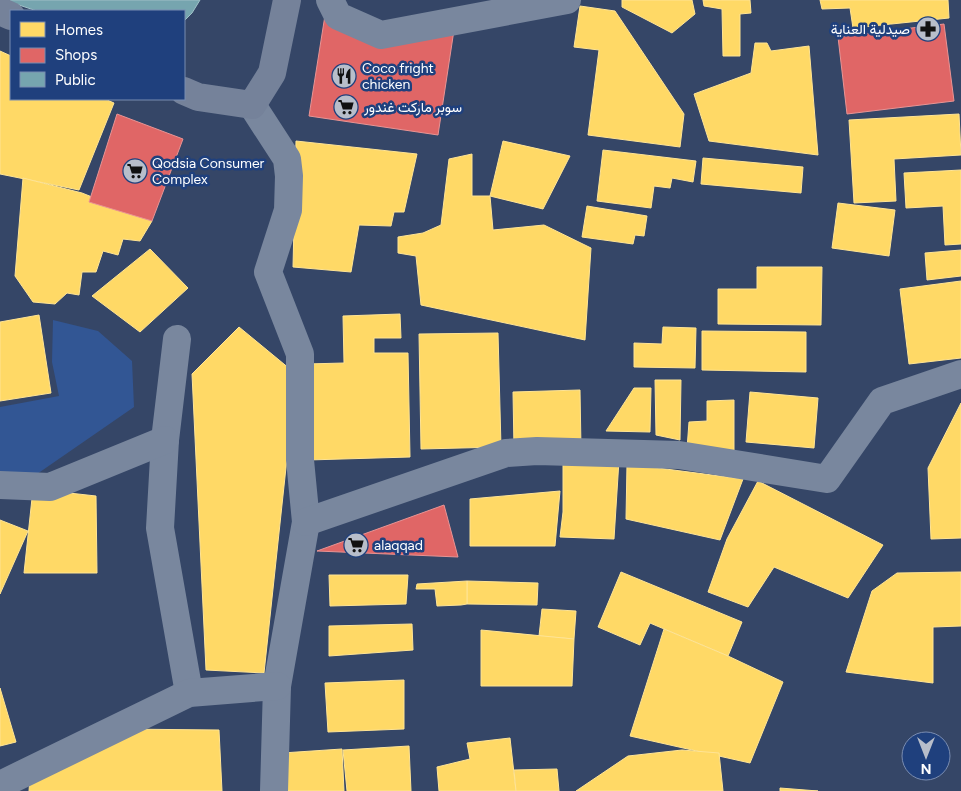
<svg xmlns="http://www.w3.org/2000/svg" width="961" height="791" font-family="Figtree,Vazirmatn,sans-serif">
	<rect width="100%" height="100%" fill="#354667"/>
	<polygon fill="#325694" points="53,320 98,331 132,361 134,407 24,483 0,480 0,407 59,396 52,362"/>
	<g fill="#ffd966" stroke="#ffe494">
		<polygon points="622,0 692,0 695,14 672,33 622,7"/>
		<polygon points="703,0 750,0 751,13 740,14 740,56 723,56 722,9 704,6"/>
		<polygon points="820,0 948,0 949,18 853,28 850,8 822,9"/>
		<polygon points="580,6 615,11 684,114 680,147 588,135 599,50 574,47"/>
		<polygon points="755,43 767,43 771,51 809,46 818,155 709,141 694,94 751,73"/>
		<polygon points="0,51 11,56 11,99 105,99 114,103 79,190 0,174"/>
		<polygon points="959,114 961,155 894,159 896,201 854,203 849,120"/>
		<polygon points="296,141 417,154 404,212 394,212 391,226 359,225 351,272 293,267"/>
		<polygon points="503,141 570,156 543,209 490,196"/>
		<polygon points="603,150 696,161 693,182 672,178 670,188 654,186 651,208 597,201"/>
		<polygon points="472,154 472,196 490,196 493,230 544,225 591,248 585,340 421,305 416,256 398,253 398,237 423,233 441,225 449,159"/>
		<polygon points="703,158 803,167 801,193 701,184"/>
		<polygon points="961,170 961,244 945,245 943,206 906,208 904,173"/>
		<polygon points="23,178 82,193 152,221 140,241 123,239 118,255 103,251 96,272 82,272 79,295 67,293 55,304 33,302 15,276"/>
		<polygon points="838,203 895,210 889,256 832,248"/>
		<polygon points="587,206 647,216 644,236 635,235 633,244 582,237"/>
		<polygon points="150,249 188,288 140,332 92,296"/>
		<polygon points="961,250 961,276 927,280 925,253"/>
		<polygon points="757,267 822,267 821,325 718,324 718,289 757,289"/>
		<polygon points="961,281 961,358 909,364 900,289"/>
		<polygon points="400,314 401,338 374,338 374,353 408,353 410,457 308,460 306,364 344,363 343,316"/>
		<polygon points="39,315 51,393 0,401 0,322"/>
		<polygon points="239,327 296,374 264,673 206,670 192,374"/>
		<polygon points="663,327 696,328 695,368 634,367 634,343 662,344"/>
		<polygon points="702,331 806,332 806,372 702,370"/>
		<polygon points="498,333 501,447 421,449 419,334"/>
		<polygon points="655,380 681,380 680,440 656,435"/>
		<polygon points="634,388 651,388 650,432 606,431"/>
		<polygon points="580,390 581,448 514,449 513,392"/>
		<polygon points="750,392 818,398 814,448 746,442"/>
		<polygon points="734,400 734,453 687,449 689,422 707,421 707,401"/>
		<polygon points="961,403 961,538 931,539 928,468"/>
		<polygon points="619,460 614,539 560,537 563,512 563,462"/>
		<polygon points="627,464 743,479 720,540 626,519"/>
		<polygon points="758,481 883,545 848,598 774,567 748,607 708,592 727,539"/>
		<polygon points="33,489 96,496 97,573 24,573"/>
		<polygon points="560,491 555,546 470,546 470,499"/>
		<polygon points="0,520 28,531 0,594"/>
		<polygon points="621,572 742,622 728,656 650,623 640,645 598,627"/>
		<polygon points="961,572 961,626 933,627 933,683 846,672 872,591 897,573"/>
		<polygon points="329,575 408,575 406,604 330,606"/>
		<polygon points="467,581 538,583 537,605 467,604"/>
		<polygon points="467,581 467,604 461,605 437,606 435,589 416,589 417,584"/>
		<polygon points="542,609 576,611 574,639 539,636"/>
		<polygon points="412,624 413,650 329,656 329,626"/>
		<polygon points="664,629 728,656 783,682 750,763 630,736"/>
		<polygon points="481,630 574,639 572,686 481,686"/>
		<polygon points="404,680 404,729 328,732 325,683"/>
		<polygon points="0,688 16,742 0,746"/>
		<polygon points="118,729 219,730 222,791 29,791 30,777"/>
		<polygon points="510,738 516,791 439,791 437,767 470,759 467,743"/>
		<polygon points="409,746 411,791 347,791 343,750"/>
		<polygon points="342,749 344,791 281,791 282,753"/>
		<polygon points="682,750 719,753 723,791 576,791 628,756"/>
		<polygon points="557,769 559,791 516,791 514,770"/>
		<polygon points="780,788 818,791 780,791"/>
	</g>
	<g fill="#e06666" stroke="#e99494">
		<polygon points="326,9 372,41 454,30 438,135 309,116"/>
		<polygon points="944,24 954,101 847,114 838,37"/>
		<polygon points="117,114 183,139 152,221 89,202"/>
		<polygon points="444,505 458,557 317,551"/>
	</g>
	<polygon fill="#76a5af" stroke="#9fc0c7" points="10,0 200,0 192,13 184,21 184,11 37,11 10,2"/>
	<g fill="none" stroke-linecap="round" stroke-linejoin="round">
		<g stroke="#79879e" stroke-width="28">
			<polyline points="330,0 338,16 381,35 567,0"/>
			<polyline points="252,105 287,159 289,176 288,210 268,272 300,354 300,460 306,522 277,686 274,791"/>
			<polyline points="177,339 165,440 160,528 189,693"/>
			<polyline points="0,485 50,487 165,440"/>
			<polyline points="306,522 506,453 537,451 679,455 827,479 882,401 961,374"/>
			<polyline points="0,785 189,693 277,686"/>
		</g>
		<g stroke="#75829a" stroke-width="28">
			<polyline points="0,11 11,16"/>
			<polyline points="184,91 198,97 252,105 272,73 287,0"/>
		</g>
	</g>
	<defs>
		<symbol id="pharmacy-disc" viewBox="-11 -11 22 22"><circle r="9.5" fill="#b8beca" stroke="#1f407d"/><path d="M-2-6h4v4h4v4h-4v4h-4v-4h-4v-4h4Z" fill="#111"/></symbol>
		<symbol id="restaurant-disc" viewBox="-11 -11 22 22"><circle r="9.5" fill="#b8beca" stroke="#1f407d"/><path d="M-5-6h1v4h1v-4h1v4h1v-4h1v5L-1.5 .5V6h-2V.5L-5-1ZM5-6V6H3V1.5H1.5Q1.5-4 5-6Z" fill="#111"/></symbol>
		<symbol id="supermarket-disc" viewBox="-11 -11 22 22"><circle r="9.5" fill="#b8beca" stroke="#1f407d"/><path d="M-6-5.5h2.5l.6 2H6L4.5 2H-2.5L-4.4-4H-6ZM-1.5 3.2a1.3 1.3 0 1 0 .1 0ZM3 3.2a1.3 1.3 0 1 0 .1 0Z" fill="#111"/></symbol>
	</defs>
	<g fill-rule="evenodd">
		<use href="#pharmacy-disc" x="914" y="15" width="28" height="28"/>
		<use href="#restaurant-disc" x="330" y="62" width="28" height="28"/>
		<use href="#supermarket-disc" x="332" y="93" width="28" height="28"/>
		<use href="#supermarket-disc" x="121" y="157" width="28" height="28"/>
		<use href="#supermarket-disc" x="342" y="531" width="28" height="28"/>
	</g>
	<g text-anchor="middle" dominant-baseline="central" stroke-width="5" stroke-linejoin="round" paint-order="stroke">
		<g font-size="14" fill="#fff" stroke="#1f407d" text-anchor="start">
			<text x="910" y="29" text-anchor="end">صيدلية العناية</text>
			<text x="362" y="68">Coco fright<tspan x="362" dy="16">chicken</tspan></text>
			<text x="364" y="107">سوبر ماركت غندور</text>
			<text x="152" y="163">Qodsia Consumer<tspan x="152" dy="16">Complex</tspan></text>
			<text x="374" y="545">alaqqad</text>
		</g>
	</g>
	<rect x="10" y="10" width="175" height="90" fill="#1f407d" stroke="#798cb1"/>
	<rect x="20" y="22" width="25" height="15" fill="#ffd966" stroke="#798cb1"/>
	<text x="55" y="35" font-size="15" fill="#ffffff">Homes</text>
	<rect x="20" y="48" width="25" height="15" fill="#e06666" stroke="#798cb1"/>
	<text x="55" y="60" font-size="15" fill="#ffffff">Shops</text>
	<rect x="20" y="72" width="25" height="15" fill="#76a5af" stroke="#798cb1"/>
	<text x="55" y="85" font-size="15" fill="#ffffff">Public</text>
	<g transform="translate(926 756) rotate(180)"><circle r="24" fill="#1f407d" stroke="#798cb1"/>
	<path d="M0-4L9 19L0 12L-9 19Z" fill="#b8beca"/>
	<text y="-8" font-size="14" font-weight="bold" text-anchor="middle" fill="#ffffff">N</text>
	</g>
</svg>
